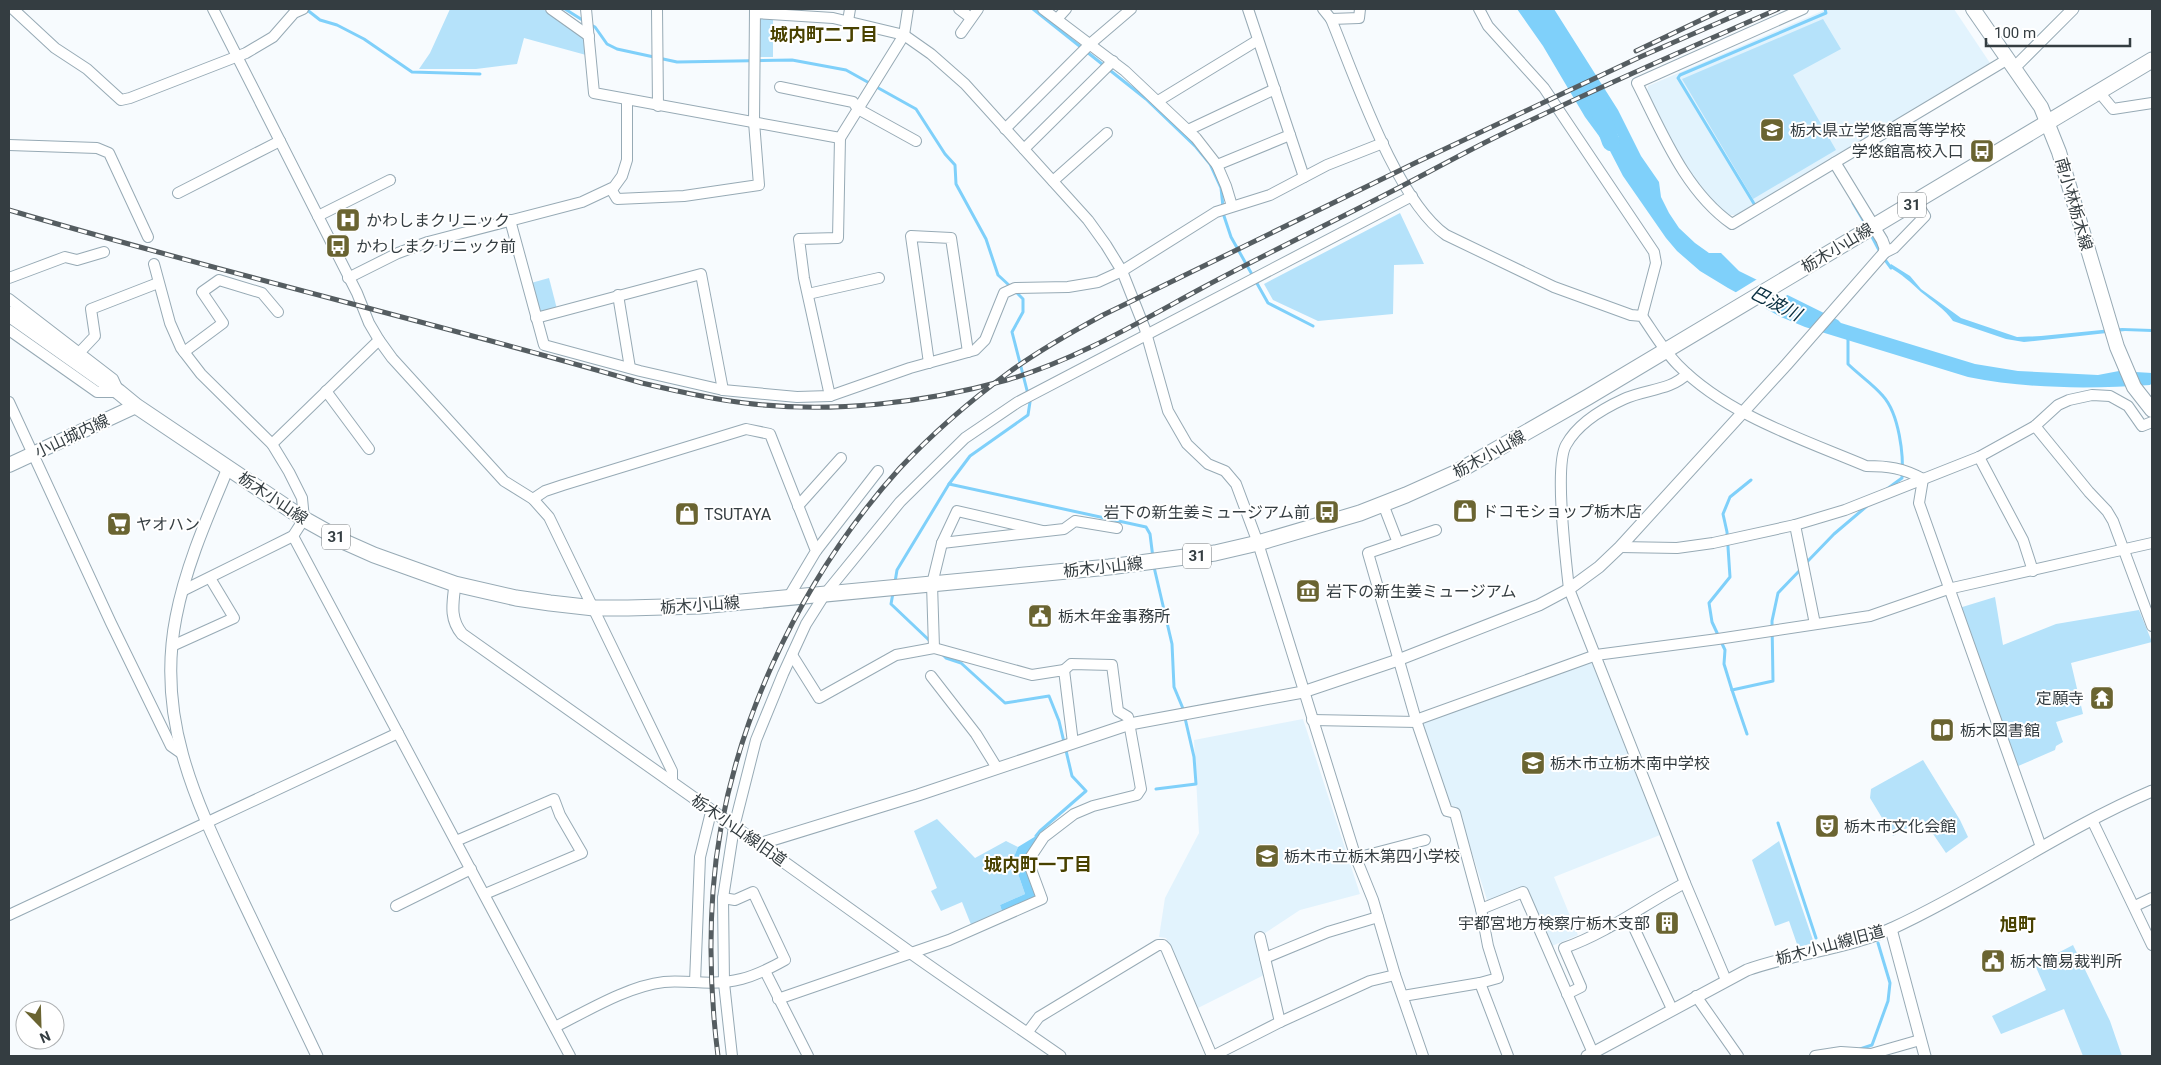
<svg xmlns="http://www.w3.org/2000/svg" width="2161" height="1065" font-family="Roboto,'Noto Sans JP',sans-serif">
	<rect width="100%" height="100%" fill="#f7fbfe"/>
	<g fill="#e2f3fd">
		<polygon points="1827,9 1954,9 1990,63 1736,215 1729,215 1723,213 1686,168 1647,92 1648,86"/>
		<polygon points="1591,660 1660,835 1554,877 1578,935 1552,946 1524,888 1488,903 1458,809 1448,803 1421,723"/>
		<polygon points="1303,719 1360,894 1300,910 1256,939 1264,975 1198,1008 1166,938 1159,937 1165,898 1199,833 1194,740"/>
	</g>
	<g fill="#b5e2fa">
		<polygon points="450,9 543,9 586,38 586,55 524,38 517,64 476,69 419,69 430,53"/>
		<polygon points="773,17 773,57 759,57 759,18"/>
		<polygon points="1823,19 1841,49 1793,75 1836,150 1753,199 1682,79"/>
		<polygon points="1400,213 1424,264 1394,265 1393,314 1318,321 1273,300 1264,284"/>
		<polygon points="549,278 557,309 540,314 531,283"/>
		<polygon points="1995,597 2003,645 2056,624 2139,610 2152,642 2071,663 2083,714 2056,722 2063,742 2056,746 2055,750 2016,767 1959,608"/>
		<polygon points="1923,760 1960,820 1968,837 1946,853 1923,819 1893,836 1870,798 1871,789"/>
		<polygon points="937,819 975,858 1006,841 1018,847 1013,859 1025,894 1000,905 1003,914 972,927 962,902 941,911 931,891 937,888 914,831"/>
		<polygon points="1779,841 1814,943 1798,947 1789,921 1775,926 1752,860"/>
		<polygon points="2073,945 2110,1021 2122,1056 2083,1056 2064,1009 2001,1034 1992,1016 2046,990 2035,965"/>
	</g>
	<g fill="#7fd0fa">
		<path d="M1517,9H1532L1599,114L1619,138L1607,112L1563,39L1542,9H1554L1618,110L1641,156L1659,182L1661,197L1669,213L1679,228L1695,243L1709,253H1721L1739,271L1838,320L1841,323L1975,364L2018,371L2098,375L2119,371L2152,373V383L2150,385C2090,389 2027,389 1968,377L1805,327L1781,317L1728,288L1700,271L1677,251L1666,238L1623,176L1610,151L1585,117L1543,46Z"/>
		<path d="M1891,264L1910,276L1921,289L1961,318L2017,337L2041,336L2122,328L2152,329V332L2125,331L2024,342L2006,339L1953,321C1945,309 1932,301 1921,292C1909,281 1903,275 1889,267Z"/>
		<polygon points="1036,836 1039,841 1022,858 1035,891 1035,897 1003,914 1000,905 1025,894 1013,859 1018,847"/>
	</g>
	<polygon fill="#f7fbfe" points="1759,278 1789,294 1763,310 1733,294"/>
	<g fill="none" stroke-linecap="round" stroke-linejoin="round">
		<g stroke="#7fd0fa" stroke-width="3">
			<polyline points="306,9 320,20 337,25 364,39 412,72 480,74"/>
			<polyline points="565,9 584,21"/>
			<polyline points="1033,9 1146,99 1196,147 1210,164 1221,188 1224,216 1231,237 1268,303 1313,326"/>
			<polyline points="589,24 595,27 607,44 617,49 677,62 792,60 846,70 916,109 945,154 955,165 956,184 986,239 998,275 1011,287"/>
			<polyline points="1853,203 1866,225"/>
			<polyline points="1756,207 1678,78 1680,75 1826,13 1825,9"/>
			<polyline points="1870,233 1880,252"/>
			<polyline points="1883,257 1891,268"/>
			<path d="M1848,338V364C1859,375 1873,384 1883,396C1899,414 1904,455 1902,478L1887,489"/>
			<polyline points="949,484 1146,527 1150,534 1153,558"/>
			<polyline points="1806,563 1834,534 1867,506"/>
			<polyline points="1154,567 1172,644 1174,687 1184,711"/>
			<polyline points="895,582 897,570 949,484 970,456 1028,415 1030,402 1012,332 1023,312 1023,299 1015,291"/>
			<polyline points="893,593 891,604 931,642"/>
			<polyline points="942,654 946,658 961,663 1005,703 1049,696 1059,721 1072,776 1086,791 1040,831 1036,836"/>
			<polyline points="1732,690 1724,664 1725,650 1712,622 1709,603 1730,577 1727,532 1723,514 1730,497 1751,480"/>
			<polyline points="1747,734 1732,690 1773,681 1772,621 1778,593 1802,568"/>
			<polyline points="1156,789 1196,784 1194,757 1185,718"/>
			<polyline points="1778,823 1816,938"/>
			<polyline points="1860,1049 1872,1045 1888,1001 1890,983 1878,943"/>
		</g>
		<polyline stroke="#7fd0fa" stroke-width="18" points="1539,9 1594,95 1611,142"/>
		<defs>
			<g id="minor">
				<polyline points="13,9 55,48 87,69 121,100 130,98 246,53 273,37 294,13 303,9"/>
				<polyline points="213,9 357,293 369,323 379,340 392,358 504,481 533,499 549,517 672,771 672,783"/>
				<polyline points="551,9 589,36"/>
				<polyline points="586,9 594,93 840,138"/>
				<polyline points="657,9 658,106"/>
				<polyline points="959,9 971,18"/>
				<polyline points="1043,9 1125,71 1196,138 1217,165 1226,186 1232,206"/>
				<polyline points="1248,9 1304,177"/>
				<path d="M1323,9L1331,19C1355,77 1396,200 1446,235L1554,287L1631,315L1642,316C1653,332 1664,351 1678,365C1727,415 1802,439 1866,466C1888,466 1903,468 1923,479L1919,503L2041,847"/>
				<polyline points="1479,9 1488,26 1544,88 1654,252 1656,263 1642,316"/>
				<path d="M1803,9L1637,83C1662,132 1685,191 1732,224L2008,59"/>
				<polyline points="755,13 833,18 904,35 931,54 965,84 1088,220 1106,245 1122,271 1145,329 1168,411 1187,444 1208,464 1225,471 1236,484 1258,543 1356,858 1373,900 1395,975 1423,1056"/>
				<polyline points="1057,19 1066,9"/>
				<polyline points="1331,19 1359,18 1360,9"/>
				<polyline points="848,21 850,9"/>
				<polyline points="961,33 978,9"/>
				<polyline points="780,87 853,102 858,109 916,141"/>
				<polyline points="2099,92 2113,109 2152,103"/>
				<polyline points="1158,101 1258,40"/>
				<polyline points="1005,129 1090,44 1131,9"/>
				<polyline points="1188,130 1275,89"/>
				<polyline points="9,145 97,148 109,153 148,237"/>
				<polyline points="1024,149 1113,61"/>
				<polyline points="1217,165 1290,135"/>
				<polyline points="1053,181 1107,133"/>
				<polyline points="611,189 617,199 684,196 759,185 754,122 755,9"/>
				<polyline points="178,193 280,141"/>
				<polyline points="318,216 390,180"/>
				<polyline points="510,220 544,345 640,371 723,390 797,397 830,396 910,368 975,350 985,340 1004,293 1015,288 1068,287 1098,282 1122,271 1216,212 1270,195 1327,165 1383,143"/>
				<polyline points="1884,253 1894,248 1925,216 1916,202"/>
				<polyline points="154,264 170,323 181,348 201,374 272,444 289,472 302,498 304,519 293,536 182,591"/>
				<polyline points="9,278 65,257 77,260 104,252"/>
				<polyline points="348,278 398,253 428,242 582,202 614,187 622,176 627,160 627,101"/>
				<polyline points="808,294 879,278"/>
				<polyline points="618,295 630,368"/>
				<polyline points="9,299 113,379 119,392 97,392 9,330"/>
				<polyline points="536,318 701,274 723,390"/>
				<polyline points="184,352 223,323 202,292 219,280 262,293 278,312"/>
				<polyline points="79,353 95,336 91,309 158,283"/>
				<polyline points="929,363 911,236 951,238 968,352"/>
				<path d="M1687,374C1670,391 1645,389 1624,399C1602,409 1578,423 1566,445C1554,466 1566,561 1569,589L1685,883L1726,980"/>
				<polyline points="326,391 369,449"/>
				<polyline points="830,396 804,278 799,239 838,238 840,138 904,35 908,9"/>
				<polyline points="9,402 111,623 171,746 181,753"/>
				<polyline points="2035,426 2089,492 2107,511 2113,521 2152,626"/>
				<polyline points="272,444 379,340"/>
				<polyline points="1979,457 2023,540 2033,571"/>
				<polyline points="533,499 545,491 563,485 746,429 770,434 816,551 788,598"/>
				<polyline points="1383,504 1398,543"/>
				<polyline points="798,506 841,458"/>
				<polyline points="1795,525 1815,624"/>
				<polyline points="293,536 570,1056"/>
				<polyline points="942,543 1064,529 1075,521 1117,528"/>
				<polyline points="1620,547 1677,548 1713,543 1795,525 1845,510 1979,457 2035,426 2058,405 2069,400 2092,395 2110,396 2128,406 2142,426 2152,422"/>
				<polyline points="816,551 878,471"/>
				<polyline points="172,646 234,618 210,578"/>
				<polyline points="934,648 932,584 942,543 957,511 1043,531"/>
				<polyline points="792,655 819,698 896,655 934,648 1032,675 1064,670 1073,743"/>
				<polyline points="931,676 976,734 997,768"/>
				<polyline points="1312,720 1417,722"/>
				<polyline points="1416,720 1596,655 1718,639 1870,616 1948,589 2152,543"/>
				<polyline points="2092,820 2152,945"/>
				<polyline points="456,841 554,799 560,815 582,853 485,894"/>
				<polyline points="1356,858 1425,840"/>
				<polyline points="396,906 471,869"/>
				<polyline points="2135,906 2152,898"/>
				<polyline points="1481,909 1523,892 1593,1053"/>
				<polyline points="9,915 398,733"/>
				<polyline points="1629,917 1672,1009"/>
				<polyline points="1260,937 1280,1022"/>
				<polyline points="1265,958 1328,932 1378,917"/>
				<polyline points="765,971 808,1056"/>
				<path d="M695,982C732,985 753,978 785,960L753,892L735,900L723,898"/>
				<polyline points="1480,983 1508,1056"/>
				<path d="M1567,994L1581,987L1564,948C1609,932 1643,905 1685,883"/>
				<polyline points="1403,996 1480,983 1498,978 1488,946 1481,909 1455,813 1447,811 1416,720 1368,553 1436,530"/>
				<polyline points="1696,996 1738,1056"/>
				<polyline points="778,999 949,940 1042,899 1028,861 1044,837 1074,814 1093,806 1137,795 1141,789 1128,717 1118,711 1112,665 1071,664 1064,670"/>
				<path d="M555,1027C587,1011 628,986 664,982C674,981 685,982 695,982L700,857L711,812"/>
				<polyline points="1027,1033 1039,1017 1158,945 1163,945 1166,948 1212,1056"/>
				<polyline points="732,1056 724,983 723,898 734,827 756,740 783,674 806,624 825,594 900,502 965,438 1018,402 1412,196"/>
				<polyline points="1213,1056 1280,1022 1370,981 1395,975"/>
				<polyline points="1815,1056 1841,1052 1871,1054 1920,1040"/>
			</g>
			<g id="tertiary">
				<polyline points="2014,68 2073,9"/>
				<path d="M228,468C208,516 186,565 176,617C155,723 199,807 242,899C267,951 292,1004 317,1056"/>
				<path d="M455,584C453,603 449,618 462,634C612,739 762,846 911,953C960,988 1010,1021 1060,1056"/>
				<polyline points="759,844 918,795 1130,724 1303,692 1398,660 1539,605 1569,589 1599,567 1620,547 1787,364 1884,253 1885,248 1882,240 1835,163"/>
				<polyline points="1891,929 1925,1056"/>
				<path d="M1587,1056L1747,970C1794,953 1847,949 1893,928C1982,887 2062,829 2152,791"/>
			</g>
			<g id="secondary">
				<polyline points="1973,9 2041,107 2059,152 2117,347 2134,387 2152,410"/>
				<polyline points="9,465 136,406"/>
			</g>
			<polyline id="primary" points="9,314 119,392 136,406 304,519 347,543 374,555 455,584 516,598 550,603 594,608 628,608 700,606 1109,567 1215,553 1258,543 1360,513 1406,495 1455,473 1588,397 2152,60"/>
		</defs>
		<use href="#minor" stroke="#97aab5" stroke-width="12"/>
		<use href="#tertiary" stroke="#97aab5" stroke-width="13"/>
		<use href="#secondary" stroke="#97aab5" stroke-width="16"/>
		<use href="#primary" stroke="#97aab5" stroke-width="17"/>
		<use href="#minor" stroke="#fff" stroke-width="10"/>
		<use href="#tertiary" stroke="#fff" stroke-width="11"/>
		<use href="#secondary" stroke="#fff" stroke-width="14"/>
		<use href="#primary" stroke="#fff" stroke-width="15"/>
		<defs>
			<g id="rail">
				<polyline points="1636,51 1724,9"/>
				<path d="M9,210C219,272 432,322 642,383C676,391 710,399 745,403C831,414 924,403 1007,380C1076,360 1139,322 1202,288C1256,259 1312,232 1367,204C1409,183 1450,160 1492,139C1586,93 1682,51 1778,9"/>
				<path d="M718,1056C711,1001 709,946 713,891C724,738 798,581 900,468C932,434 970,401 1008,373C1038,351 1070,333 1103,315L1415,163L1640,57L1750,9"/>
			</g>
		</defs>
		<use href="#rail" stroke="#555d61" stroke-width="5"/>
		<use href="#rail" stroke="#fff" stroke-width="3" stroke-dasharray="9" stroke-linecap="butt"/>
	</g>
	<defs>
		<symbol id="school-square" viewBox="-11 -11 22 22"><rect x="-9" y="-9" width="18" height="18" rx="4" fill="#6a6431" stroke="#fff"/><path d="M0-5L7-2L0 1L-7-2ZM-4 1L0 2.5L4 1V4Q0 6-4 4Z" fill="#fff"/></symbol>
		<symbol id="bus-square" viewBox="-11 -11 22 22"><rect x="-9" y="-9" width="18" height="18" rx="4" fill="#6a6431" stroke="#fff"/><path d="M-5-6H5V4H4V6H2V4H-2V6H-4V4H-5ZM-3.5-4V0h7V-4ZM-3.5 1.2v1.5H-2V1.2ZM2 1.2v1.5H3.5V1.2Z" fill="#fff"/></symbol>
		<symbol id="hospital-square" viewBox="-11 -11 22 22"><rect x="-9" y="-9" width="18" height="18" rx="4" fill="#6a6431" stroke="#fff"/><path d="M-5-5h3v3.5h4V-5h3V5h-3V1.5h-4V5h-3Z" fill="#fff"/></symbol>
		<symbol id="shop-square" viewBox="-11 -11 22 22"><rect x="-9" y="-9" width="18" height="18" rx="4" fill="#6a6431" stroke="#fff"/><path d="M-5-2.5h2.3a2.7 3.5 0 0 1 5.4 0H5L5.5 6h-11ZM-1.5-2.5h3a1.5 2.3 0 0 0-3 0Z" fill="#fff"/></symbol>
		<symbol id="supermarket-square" viewBox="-11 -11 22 22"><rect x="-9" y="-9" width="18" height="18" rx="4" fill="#6a6431" stroke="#fff"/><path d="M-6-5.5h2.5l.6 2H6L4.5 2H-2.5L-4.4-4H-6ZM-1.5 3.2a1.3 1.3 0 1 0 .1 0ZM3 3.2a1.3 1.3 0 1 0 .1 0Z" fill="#fff"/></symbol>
		<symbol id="museum-square" viewBox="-11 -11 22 22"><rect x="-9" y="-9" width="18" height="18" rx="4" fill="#6a6431" stroke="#fff"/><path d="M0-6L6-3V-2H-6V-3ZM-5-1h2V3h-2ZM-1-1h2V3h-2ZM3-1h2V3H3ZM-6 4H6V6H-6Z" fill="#fff"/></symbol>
		<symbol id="civic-square" viewBox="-11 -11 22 22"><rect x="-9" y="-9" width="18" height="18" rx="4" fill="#6a6431" stroke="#fff"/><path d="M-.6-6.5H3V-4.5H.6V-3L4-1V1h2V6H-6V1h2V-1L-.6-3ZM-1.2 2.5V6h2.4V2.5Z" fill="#fff"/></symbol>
		<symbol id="temple-square" viewBox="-11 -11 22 22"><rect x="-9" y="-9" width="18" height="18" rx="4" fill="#6a6431" stroke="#fff"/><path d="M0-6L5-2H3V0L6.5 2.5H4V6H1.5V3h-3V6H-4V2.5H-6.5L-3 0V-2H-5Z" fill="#fff"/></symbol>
		<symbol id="library-square" viewBox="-11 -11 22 22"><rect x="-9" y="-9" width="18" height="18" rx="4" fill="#6a6431" stroke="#fff"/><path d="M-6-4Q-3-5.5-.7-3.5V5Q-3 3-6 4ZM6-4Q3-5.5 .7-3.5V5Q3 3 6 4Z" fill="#fff"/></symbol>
		<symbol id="theatre-square" viewBox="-11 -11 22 22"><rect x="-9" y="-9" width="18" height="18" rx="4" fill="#6a6431" stroke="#fff"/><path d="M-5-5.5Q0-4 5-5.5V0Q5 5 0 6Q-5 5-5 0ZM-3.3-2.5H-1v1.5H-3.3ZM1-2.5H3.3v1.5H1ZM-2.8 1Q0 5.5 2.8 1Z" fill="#fff"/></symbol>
		<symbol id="building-square" viewBox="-11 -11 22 22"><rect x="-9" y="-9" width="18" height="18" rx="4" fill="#6a6431" stroke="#fff"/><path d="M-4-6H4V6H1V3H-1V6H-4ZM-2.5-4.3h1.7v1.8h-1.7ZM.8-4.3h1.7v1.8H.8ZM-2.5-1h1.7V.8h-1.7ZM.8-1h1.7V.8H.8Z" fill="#fff"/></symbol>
	</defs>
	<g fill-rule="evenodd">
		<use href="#school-square" x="1758" y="116" width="28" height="28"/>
		<use href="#bus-square" x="1968" y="137" width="28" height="28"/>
		<use href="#hospital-square" x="334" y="206" width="28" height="28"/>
		<use href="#bus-square" x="324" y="232" width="28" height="28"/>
		<use href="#shop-square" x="1451" y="497" width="28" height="28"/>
		<use href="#bus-square" x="1313" y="498" width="28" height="28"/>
		<use href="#shop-square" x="673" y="500" width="28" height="28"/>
		<use href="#supermarket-square" x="105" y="510" width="28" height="28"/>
		<use href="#museum-square" x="1294" y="577" width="28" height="28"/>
		<use href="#civic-square" x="1026" y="602" width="28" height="28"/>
		<use href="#temple-square" x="2088" y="684" width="28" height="28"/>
		<use href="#library-square" x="1928" y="716" width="28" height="28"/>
		<use href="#school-square" x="1519" y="749" width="28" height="28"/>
		<use href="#theatre-square" x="1813" y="812" width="28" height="28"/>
		<use href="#school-square" x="1253" y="842" width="28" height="28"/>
		<use href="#building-square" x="1653" y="909" width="28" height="28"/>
		<use href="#civic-square" x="1979" y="947" width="28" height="28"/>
	</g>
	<g text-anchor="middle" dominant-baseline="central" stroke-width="4" stroke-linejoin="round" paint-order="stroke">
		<g fill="#fff" stroke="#71777a" stroke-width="1">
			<rect x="1898" y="192.5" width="28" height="25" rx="4"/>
			<rect x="322" y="524.5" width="28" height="25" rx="4"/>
			<rect x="1183" y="543.5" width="28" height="25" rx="4"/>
		</g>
		<g font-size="15" font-weight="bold" fill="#343d41">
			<text x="1912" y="205">31</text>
			<text x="336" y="537">31</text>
			<text x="1197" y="556">31</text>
		</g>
		<g font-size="16" fill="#343d41" stroke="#fff" text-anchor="start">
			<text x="1790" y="130">栃木県立学悠館高等学校</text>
			<text x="1964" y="151" text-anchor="end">学悠館高校入口</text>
			<text x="366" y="220">かわしまクリニック</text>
			<text x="356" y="246">かわしまクリニック前</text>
			<text x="1482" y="511">ドコモショップ栃木店</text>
			<text x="1310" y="512" text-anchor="end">岩下の新生姜ミュージアム前</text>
			<text x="704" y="514">TSUTAYA</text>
			<text x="136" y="524">ヤオハン</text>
			<text x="1326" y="591">岩下の新生姜ミュージアム</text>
			<text x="1058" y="616">栃木年金事務所</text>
			<text x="2084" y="698" text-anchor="end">定願寺</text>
			<text x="1960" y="730">栃木図書館</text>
			<text x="1550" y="763">栃木市立栃木南中学校</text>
			<text x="1844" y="826">栃木市文化会館</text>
			<text x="1284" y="856">栃木市立栃木第四小学校</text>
			<text x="1650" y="923" text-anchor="end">宇都宮地方検察庁栃木支部</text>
			<text x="2010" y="961">栃木簡易裁判所</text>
		</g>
		<g font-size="16" fill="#343d41" stroke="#fff">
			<text transform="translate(2074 204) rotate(74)">南小林栃木線</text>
			<text transform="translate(1837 248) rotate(-31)">栃木小山線</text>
			<text transform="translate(72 436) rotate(-25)">小山城内線</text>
			<text transform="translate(1489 454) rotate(-29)">栃木小山線</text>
			<text transform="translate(273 498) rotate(34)">栃木小山線</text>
			<text transform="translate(1103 567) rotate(-6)">栃木小山線</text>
			<text transform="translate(700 605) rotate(-4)">栃木小山線</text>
			<text transform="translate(739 830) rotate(35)">栃木小山線旧道</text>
			<text transform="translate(1830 945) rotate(-15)">栃木小山線旧道</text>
		</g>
		<g font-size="18" font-weight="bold" fill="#494200" stroke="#fff">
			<text x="824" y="34">城内町二丁目</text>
			<text x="1038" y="864">城内町一丁目</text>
			<text x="2018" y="924">旭町</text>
		</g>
		<g font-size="18" font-style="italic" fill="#092f40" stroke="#fff">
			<text transform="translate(1776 303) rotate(27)">巴波川</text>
		</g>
	</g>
	<rect width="2161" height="1065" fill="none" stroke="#343d41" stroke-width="20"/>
	<g transform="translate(40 1025) rotate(157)"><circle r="24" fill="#ffffff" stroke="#aeb1b3"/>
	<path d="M0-4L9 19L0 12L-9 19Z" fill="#6a6431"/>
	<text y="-8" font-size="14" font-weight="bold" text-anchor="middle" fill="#343d41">N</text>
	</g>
	<path d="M1986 38v8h144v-8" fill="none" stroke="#343d41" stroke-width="2.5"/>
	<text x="1994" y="38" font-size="15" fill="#343d41" stroke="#ffffff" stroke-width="4" paint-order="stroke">100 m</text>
</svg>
